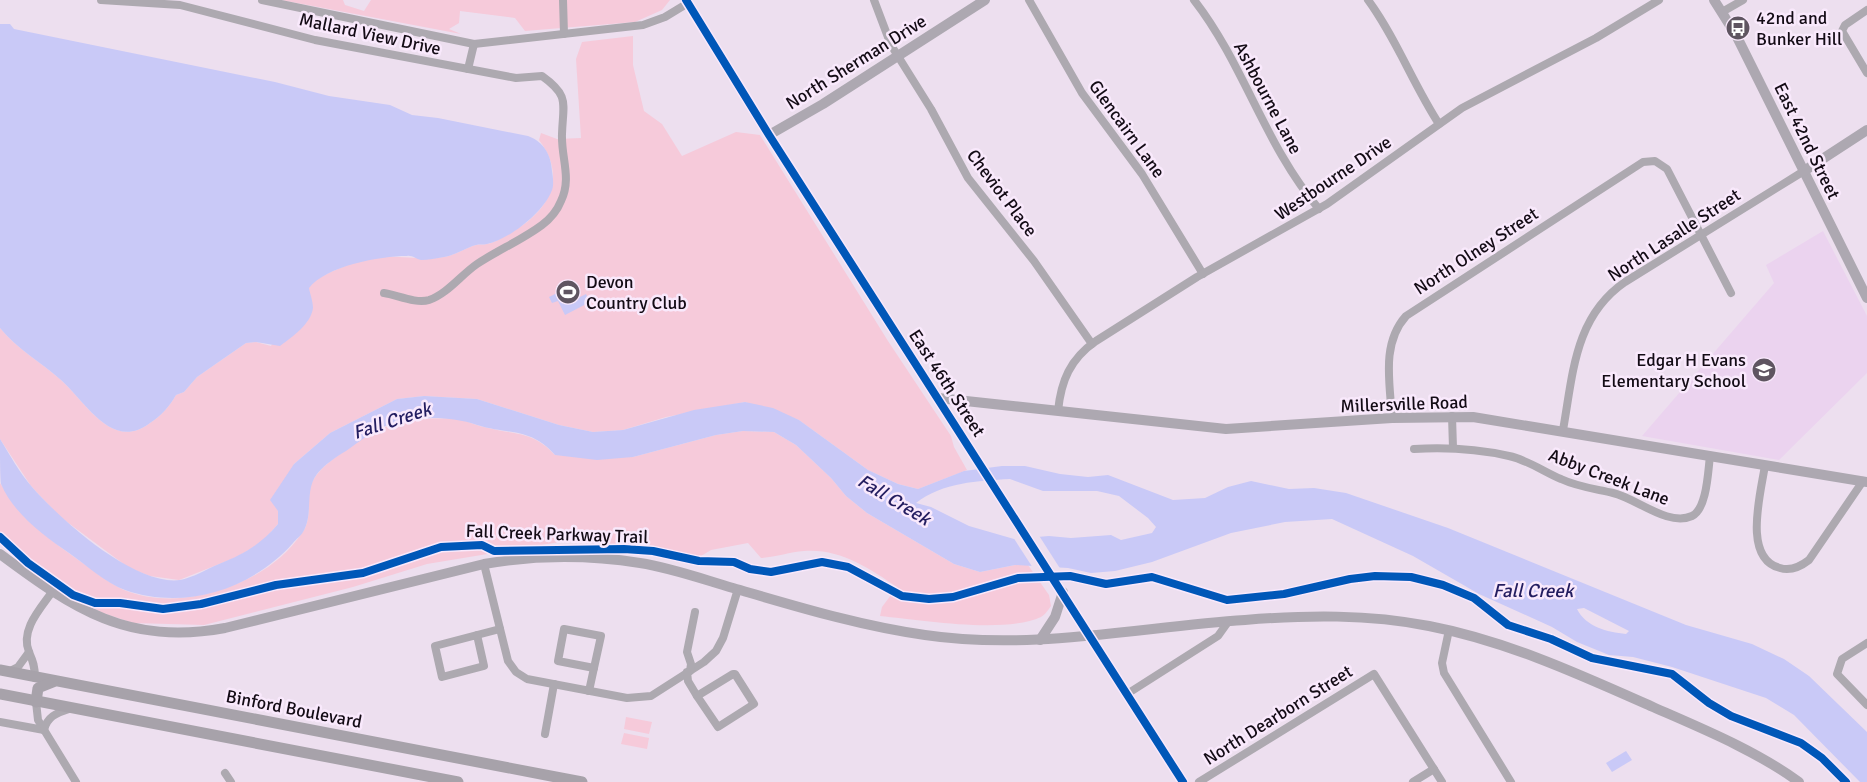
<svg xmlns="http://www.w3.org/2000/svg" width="1867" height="782" font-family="Signika,sans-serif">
	<rect width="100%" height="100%" fill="#eddfef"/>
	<polygon fill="#ebd3ef" points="1823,231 1867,316 1867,373 1779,460 1642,436 1774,283 1766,265"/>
	<g fill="#f6cada">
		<polygon points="281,0 343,0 345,5 364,11 371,0 670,0 662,10 635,22 525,31 515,18 460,11 459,23 449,29 461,34"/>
		<path d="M633,36V65L644,111L662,124L682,156L736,132L760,135L888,341L951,436L954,447L967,470L918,489L898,484L868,470L799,420L745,402L666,417L623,430L593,432L559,425L477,399L424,396L397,399L330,433L294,464L278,511V524L262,542L237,557L179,580L150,576L129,568L59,516L31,486L0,439V328C17,349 41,362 61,380C86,402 112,452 150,423C161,416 170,406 176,395L184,392L197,377L246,343L256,342L271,346C280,332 305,287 316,280C330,271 356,261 373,258C397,254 419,261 444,257C456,255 465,248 476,245C479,244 483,245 487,244C494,243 501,238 508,234C547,214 569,179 539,140L541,133L557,139L581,138L576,59L582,42Z"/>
		<path d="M458,418C468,422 478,426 488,428C516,435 533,431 555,455L633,457L716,435L743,431L774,432L796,445L831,478L846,496L867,513L954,564L980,572L1015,565H1028L1049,595L1051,606C1048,610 1045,615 1041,617C1004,634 921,620 880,616L882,607L897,587C869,568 839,548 804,551C790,552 776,557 761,558L748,543L711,550L696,559L605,544L566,541L427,564L353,587L204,625L133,623L103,613L74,598L19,560L14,551L0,540V483C23,518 43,535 77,559C92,569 108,583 124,590C159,604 197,599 231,586C259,576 285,558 302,533C312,520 307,503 310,489C312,477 323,467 332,460C349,447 371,431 391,425C411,417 436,419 458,418Z"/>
		<polygon points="626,717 652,722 649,734 624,729"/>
		<polygon points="624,733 649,738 647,749 621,744"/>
	</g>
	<g fill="#c9c9f7" fill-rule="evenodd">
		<path d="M0,24H10L14,29L275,82L329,96L390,105L412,115L438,118L528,136C544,142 551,155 552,171C553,177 554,185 552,190C544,212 510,239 487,244C483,245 479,244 476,245C465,248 456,255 444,257C437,258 428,260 421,260C416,259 412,255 407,256C380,256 326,266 309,288C310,294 313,301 313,308C311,324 292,337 280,346L256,342L246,343L197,377L184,392L176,395C170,406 161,416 150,423C112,452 86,402 61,380C41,362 17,349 0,328Z"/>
		<polygon points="569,287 576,299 586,294 590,302 565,315 558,301 552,303 549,297"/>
		<path d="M424,396L477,399L559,425L593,432L623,430L694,410L745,402L773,408L799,420L868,470L898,484L918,489L964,471L1002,466H1025L1060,474L1088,477L1108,475L1173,500L1205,498L1228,487L1251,481L1289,489L1314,488L1346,493L1448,528L1686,625L1752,644L1784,659L1809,676L1867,732V782H1860L1794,715L1766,698L1672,667L1633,657L1609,655L1577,642L1552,627L1479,594L1413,556L1332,519L1285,522L1231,533L1152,562L1115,571L1091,573L1068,568L1015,565L980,572L954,564L867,513L846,496L831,478L796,445L774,432L743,431L716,435L633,457L597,460L555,455C530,427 509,435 477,425C450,416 418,416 391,424C375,429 360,441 346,451C336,457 324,465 317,474C304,491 314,514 303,532C301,536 296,539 293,543C252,589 185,611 125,590C106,583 86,565 69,553C44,536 13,513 1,484C0,475 0,450 0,439C10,455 19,472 32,487C60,519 134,586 180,580C192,578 207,569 219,564C244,554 260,545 278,524V511L270,500L294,464L330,433L397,399ZM1010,479L1043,491H1097L1119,496L1148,518L1156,527L1152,533L1121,540L1111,535L1071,538L1049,536L1014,539L969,526L931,507L916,503C943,482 978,481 1010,479ZM1584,608L1629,631L1626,634C1607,632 1586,627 1577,609Z"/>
		<polygon points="1626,751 1632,760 1612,772 1606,763"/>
	</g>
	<polygon fill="#eddfef" points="1038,534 1061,570 1033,568 1013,537"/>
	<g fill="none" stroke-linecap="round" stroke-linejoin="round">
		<g stroke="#ada9b0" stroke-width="8">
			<path d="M101,0L180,5L315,40L516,78L542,76C570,96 563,103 562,134C561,158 572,178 561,201C557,211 550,219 542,225C522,240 498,250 477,264C461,275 447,294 429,300C416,304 397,295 384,293"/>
			<polyline points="262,0 474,44 643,25 665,17 688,3"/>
			<polyline points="563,0 564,34"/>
			<polyline points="874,0 891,45 931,109 968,178 1034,261 1092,344"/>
			<polyline points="1029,0 1082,93 1142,174 1203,274"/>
			<path d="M1194,0C1244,64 1265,146 1319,209"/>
			<path d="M1368,0C1396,38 1413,84 1439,124"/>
			<polyline points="1867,10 1845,25 1842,31 1867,73"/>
			<polyline points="1722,12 1743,0"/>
			<polyline points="468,69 474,44"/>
			<path d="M1058,411C1061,381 1070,359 1096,341L1197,277L1327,204L1462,108L1596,38L1659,0"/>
			<polyline points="1452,416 1453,448"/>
			<path d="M1392,418C1390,383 1381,344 1406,316L1643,162L1655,161L1667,169L1731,293"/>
			<path d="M1563,430C1573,375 1574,317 1625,282L1804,171"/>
			<path d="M1414,449C1447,447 1478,449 1509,456C1528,460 1544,472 1561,479C1578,487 1596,489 1613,493C1636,498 1668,527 1692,516C1707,509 1708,471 1710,456"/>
			<path d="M1765,465C1761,493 1742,558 1780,568C1790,571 1800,567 1809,560L1863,481"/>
			<polyline points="484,564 508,661 516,672 527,679 627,698 651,696 704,662 716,651 723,638 738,589"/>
			<polygon points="564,629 601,636 594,668 558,661"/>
			<polyline points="1449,630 1442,663 1444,673 1511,782"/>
			<polygon points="477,635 484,666 442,677 435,646"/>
			<polyline points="477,635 500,629"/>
			<polyline points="1867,643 1842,659 1837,674 1867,705"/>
			<polyline points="10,671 18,667 29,652"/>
			<polyline points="690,671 691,664 687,652 695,612"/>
			<polyline points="687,672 688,681 697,696"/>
			<polygon points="733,674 735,674 754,704 718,727 697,696"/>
			<path d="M35,678C35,667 33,661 29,652C20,630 40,609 52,592"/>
			<polyline points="589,691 594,668"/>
			<polyline points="1127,694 1218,636 1228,622"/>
			<polyline points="36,702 38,720 76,782"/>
			<polyline points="0,722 44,730"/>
			<path d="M44,730C47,717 56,713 69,709"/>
			<polyline points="545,734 554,684"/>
			<polyline points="225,773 231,782"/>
			<polyline points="1199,782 1374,674 1442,782"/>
			<polyline points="1413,782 1434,769"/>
		</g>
		<g stroke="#ada8b1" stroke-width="10">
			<polyline points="686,0 769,135 1183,782"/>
			<polyline points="1714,0 1736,35 1867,298"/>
			<polyline points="769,135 823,104 985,0"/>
			<polyline points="1804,171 1867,130"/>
			<polyline points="938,398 1226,429 1392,418 1473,417 1867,482"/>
			<path d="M0,554C74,609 128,646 225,628L484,564C536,555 588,555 640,563C672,568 702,579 733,588C795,606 860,626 925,635C1032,651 1139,627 1245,620C1307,615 1368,614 1429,626C1507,641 1581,675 1653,707C1703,729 1755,750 1799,782"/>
			<polyline points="1040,640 1055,617 1063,592"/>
		</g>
		<g stroke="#a7a2aa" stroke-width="11">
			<polyline points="0,670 582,782"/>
			<polyline points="0,694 458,782"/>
			<polyline points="36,702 38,688 53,682"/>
		</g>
		<defs>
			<g id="cycleway">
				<polyline points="686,0 769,135 1183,782"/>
				<polyline points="0,537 28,563 73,595 95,603 120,603 163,609 201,604 276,585 363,573 441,547 482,545 494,551 624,549 653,551 699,561 734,562 750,569 771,572 822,562 848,567 902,596 929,599 953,597 1018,578 1070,576 1106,584 1152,577 1227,600 1284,594 1350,579 1375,576 1411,577 1443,585 1474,598 1508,625 1551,639 1592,658 1672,674 1709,703 1731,716 1801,743 1822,758 1846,782"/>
			</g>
		</defs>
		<use href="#cycleway" stroke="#f9e9fc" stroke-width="11"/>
		<use href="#cycleway" stroke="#0057b8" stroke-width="8"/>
	</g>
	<defs>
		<symbol id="bus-disc" viewBox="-11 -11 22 22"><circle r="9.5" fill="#5f5561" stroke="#f9e9fc"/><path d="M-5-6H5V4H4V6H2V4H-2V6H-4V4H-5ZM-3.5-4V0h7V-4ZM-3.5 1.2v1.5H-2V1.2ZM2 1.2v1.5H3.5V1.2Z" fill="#fff"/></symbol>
		<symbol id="stadium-disc" viewBox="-11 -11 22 22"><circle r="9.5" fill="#5f5561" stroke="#f9e9fc"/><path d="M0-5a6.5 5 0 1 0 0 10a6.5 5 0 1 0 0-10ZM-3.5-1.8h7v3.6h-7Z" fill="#fff"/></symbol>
		<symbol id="school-disc" viewBox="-11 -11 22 22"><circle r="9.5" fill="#5f5561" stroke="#f9e9fc"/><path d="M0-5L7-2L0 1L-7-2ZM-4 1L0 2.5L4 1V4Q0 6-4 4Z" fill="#fff"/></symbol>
	</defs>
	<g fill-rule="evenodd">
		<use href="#bus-disc" x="1724" y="14" width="28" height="28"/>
		<use href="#stadium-disc" x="554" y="278" width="28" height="28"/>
		<use href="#school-disc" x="1750" y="356" width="28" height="28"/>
	</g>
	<g text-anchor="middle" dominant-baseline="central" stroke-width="5" stroke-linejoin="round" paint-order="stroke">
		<g font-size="18" fill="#130b15" stroke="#f9e9fc" text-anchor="start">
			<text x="1756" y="18">42nd and<tspan x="1756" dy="21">Bunker Hill</tspan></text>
			<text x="586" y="282">Devon<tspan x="586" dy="21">Country Club</tspan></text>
			<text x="1746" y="360" text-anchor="end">Edgar H Evans<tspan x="1746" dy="21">Elementary School</tspan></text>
		</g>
		<g font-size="18" fill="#130b15" stroke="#f9e9fc">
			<text transform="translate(370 34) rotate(12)">Mallard View Drive</text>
			<text transform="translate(856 62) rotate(-32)">North Sherman Drive</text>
			<text transform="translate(1268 98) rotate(62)">Ashbourne Lane</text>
			<text transform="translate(1127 129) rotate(54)">Glencairn Lane</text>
			<text transform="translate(1807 141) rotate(64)">East 42nd Street</text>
			<text transform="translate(1333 178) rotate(-34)">Westbourne Drive</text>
			<text transform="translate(1002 193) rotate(53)">Cheviot Place</text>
			<text transform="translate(1674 235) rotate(-33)">North Lasalle Street</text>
			<text transform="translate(1476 251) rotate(-33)">North Olney Street</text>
			<text transform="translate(947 383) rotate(57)">East 46th Street</text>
			<text transform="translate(1404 404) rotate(-2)">Millersville Road</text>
			<text transform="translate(1609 477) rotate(21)">Abby Creek Lane</text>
			<text transform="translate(557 534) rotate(2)">Fall Creek Parkway Trail</text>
			<text transform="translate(294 709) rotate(11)">Binford Boulevard</text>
			<text transform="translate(1278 715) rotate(-32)">North Dearborn Street</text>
		</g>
		<g font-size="19" font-style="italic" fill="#231d60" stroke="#f9e9fc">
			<text transform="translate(392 421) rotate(-18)">Fall Creek</text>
			<text transform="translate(894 500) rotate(31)">Fall Creek</text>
			<text x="1533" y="591">Fall Creek</text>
		</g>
	</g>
</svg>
